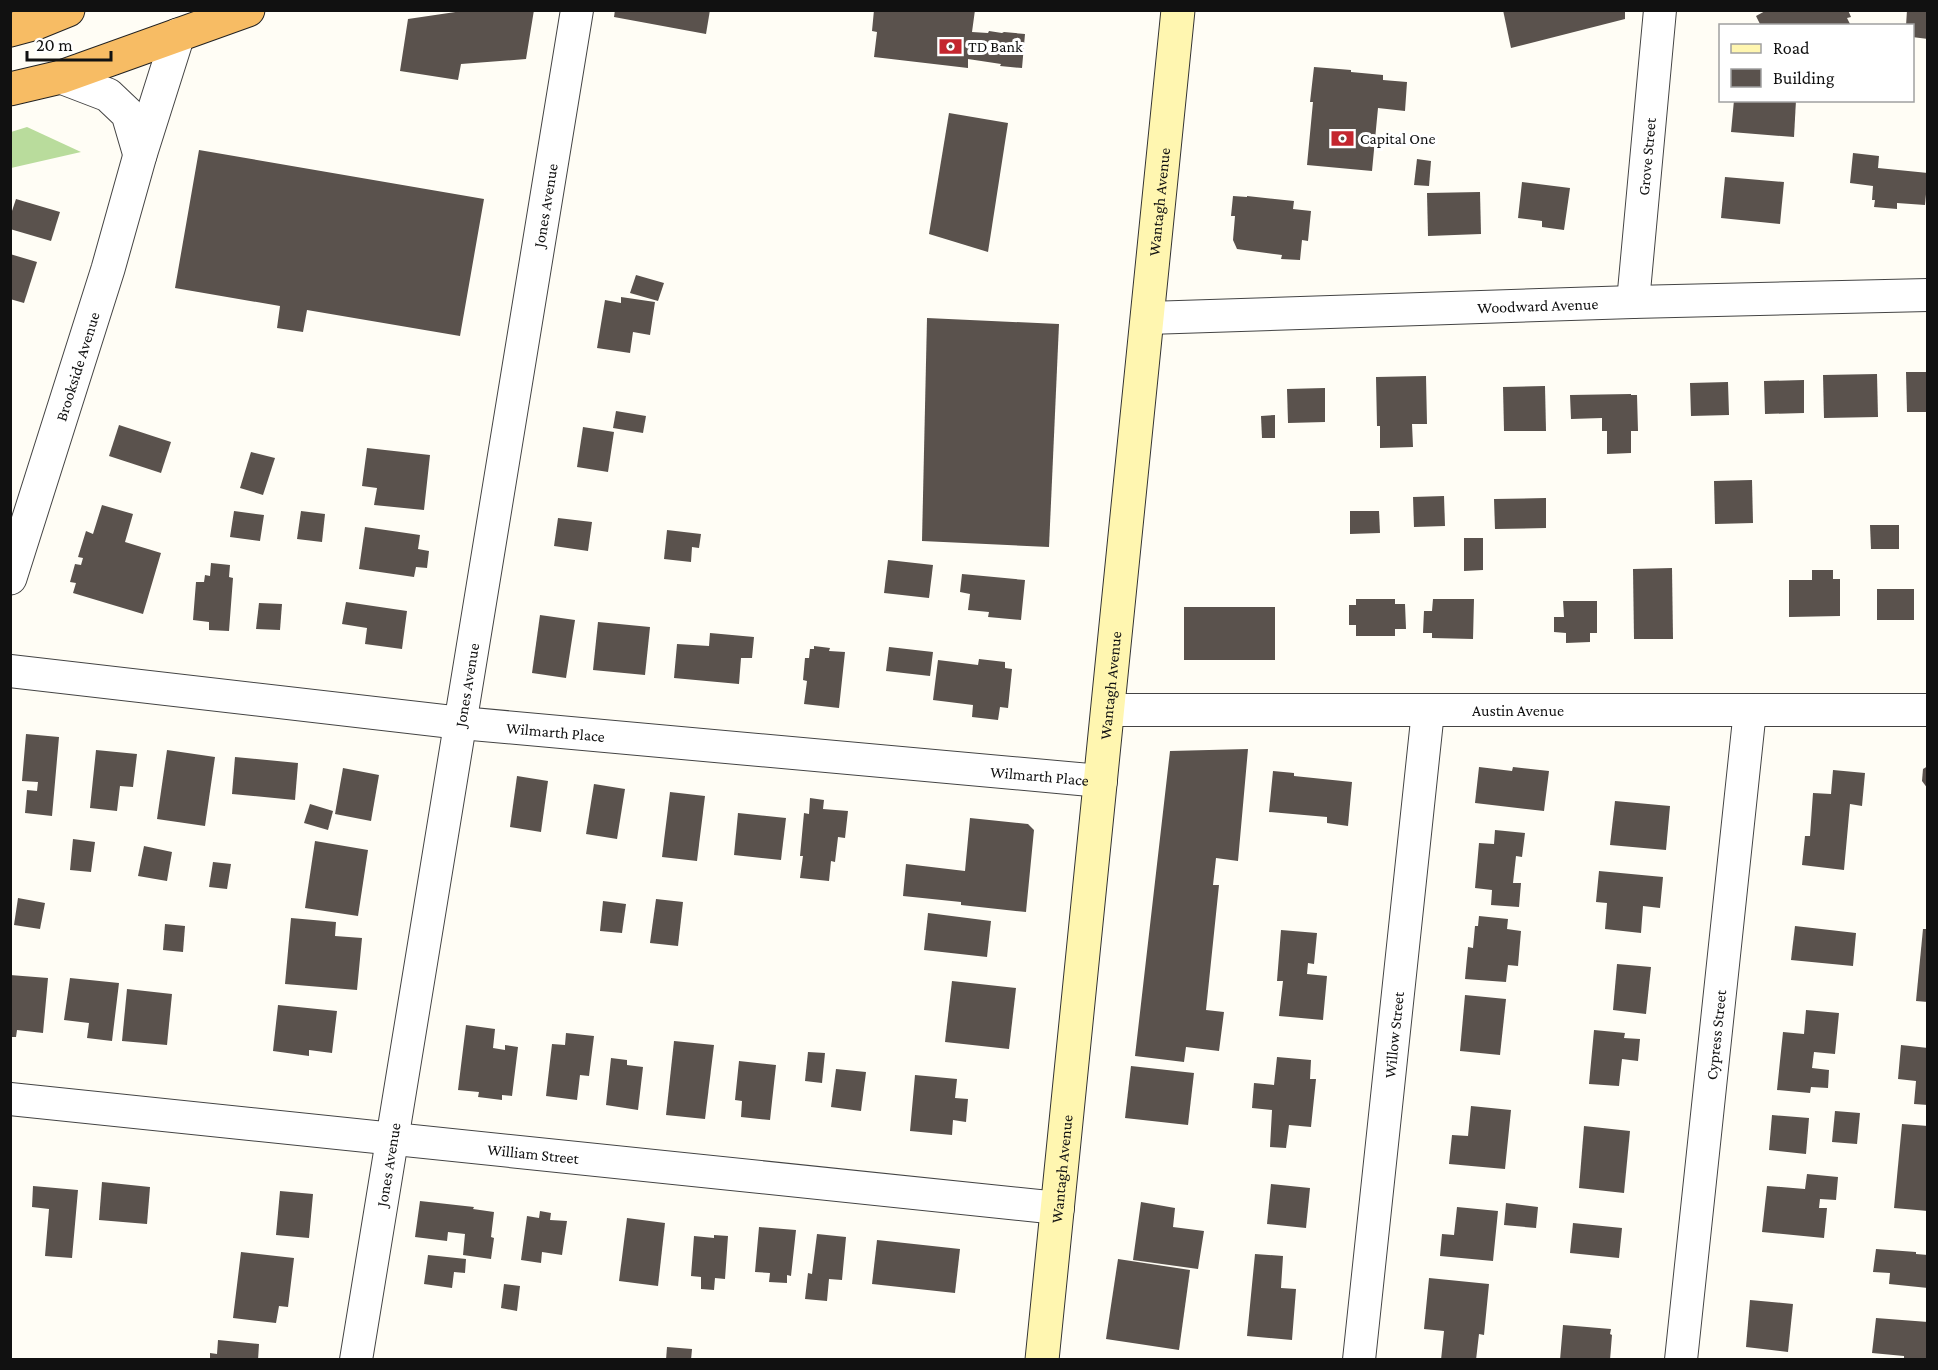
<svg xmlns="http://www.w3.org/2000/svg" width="1938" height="1370" font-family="'Crimson Pro',serif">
	<rect width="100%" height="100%" fill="#fffdf5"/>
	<polygon fill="#b9dc9c" points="27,127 81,152 11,168 11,132"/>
	<g fill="#5a524d">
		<polygon points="469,10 534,10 526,59 461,64 458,80 400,71 408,19"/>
		<polygon points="615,10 710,10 706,34 614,17"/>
		<polygon points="874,10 975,10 972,32 988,33 989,31 1002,33 1004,32 1025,34 1022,68 1000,66 1001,64 968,59 968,68 874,57 877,32 872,31"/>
		<polygon points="1503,10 1625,10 1625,19 1511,48"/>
		<polygon points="1767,10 1848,10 1851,17 1847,18 1851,26 1761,26 1756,16"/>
		<polygon points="1907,10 1928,10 1928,39 1912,37 1912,26 1906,26"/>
		<polygon points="1314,67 1351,70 1351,72 1383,75 1383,80 1407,82 1405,111 1378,108 1372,171 1307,165 1313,102 1310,102"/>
		<polygon points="1734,100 1796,100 1794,137 1731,132"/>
		<polygon points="949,113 1008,123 988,252 929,234"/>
		<polygon points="199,150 484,199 460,336 307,310 303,332 277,328 280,306 175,288"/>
		<polygon points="1853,153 1879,156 1878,168 1928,173 1925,205 1897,203 1897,209 1874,207 1875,200 1872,200 1873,186 1850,183"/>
		<polygon points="1417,159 1431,161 1429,186 1414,185"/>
		<polygon points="1725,177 1784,182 1780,224 1721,218"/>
		<polygon points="1522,182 1570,188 1564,230 1542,227 1542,221 1518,218"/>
		<polygon points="1480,192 1481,234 1428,236 1427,193"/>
		<polygon points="1233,196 1247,197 1247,196 1294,201 1293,209 1311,211 1308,241 1302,240 1300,260 1281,259 1282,255 1237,249 1233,240 1235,216 1231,216"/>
		<polygon points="16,199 60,212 51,241 10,229 10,217"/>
		<polygon points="10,254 37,262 24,303 10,299"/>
		<polygon points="636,275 664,283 658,301 630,293"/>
		<polygon points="621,297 655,302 650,335 633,332 630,353 597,348 605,300 621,303"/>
		<polygon points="927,318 1059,324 1049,547 922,541"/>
		<polygon points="1906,372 1928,372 1928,412 1907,412"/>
		<polygon points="1877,374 1878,417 1824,418 1823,375"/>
		<polygon points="1426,376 1427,424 1412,424 1413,447 1380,448 1380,426 1377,426 1376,377"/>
		<polygon points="1804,380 1804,413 1765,414 1764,381"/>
		<polygon points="1728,382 1729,415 1691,416 1690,383"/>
		<polygon points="1545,386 1546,431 1504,431 1503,387"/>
		<polygon points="1325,388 1325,422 1288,423 1287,389"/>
		<polygon points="1631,394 1631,395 1637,395 1638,431 1631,431 1631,453 1607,454 1607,431 1602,431 1602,418 1571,419 1570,395"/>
		<polygon points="616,411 646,416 643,433 613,428"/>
		<polygon points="1275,415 1275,438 1262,438 1261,416"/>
		<polygon points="119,425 171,442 161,473 109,456"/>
		<polygon points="583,427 614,432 608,472 577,467"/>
		<polygon points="367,448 430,455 424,510 374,505 377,488 362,486"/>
		<polygon points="251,452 275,458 263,495 240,488"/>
		<polygon points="1752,480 1753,523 1715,524 1714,481"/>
		<polygon points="1444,496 1445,526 1414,527 1413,497"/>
		<polygon points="1546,498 1546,528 1495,529 1494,499"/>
		<polygon points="102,505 133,514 125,542 161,553 143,614 73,593 76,583 70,582 75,564 81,565 83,558 78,557 86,531 93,534"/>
		<polygon points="234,511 264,515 260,541 230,537"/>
		<polygon points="301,511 325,514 322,542 297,539"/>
		<polygon points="1350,511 1379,511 1380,533 1350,534"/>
		<polygon points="558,518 592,522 588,551 554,546"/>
		<polygon points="1870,525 1899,525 1899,549 1871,549"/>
		<polygon points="365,527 420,535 418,549 429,551 427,568 416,567 414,577 359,569"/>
		<polygon points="667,530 701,534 699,548 692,547 691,562 664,559"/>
		<polygon points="1464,538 1483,538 1483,570 1464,571"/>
		<polygon points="888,560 933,565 929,598 884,593"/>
		<polygon points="211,563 230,565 229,577 233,578 229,631 209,630 209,622 193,620 196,582 204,582 205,575 210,576"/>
		<polygon points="1672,568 1673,639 1634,639 1633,569"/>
		<polygon points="1812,570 1833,570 1833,579 1840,579 1840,616 1789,617 1789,580 1812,580"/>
		<polygon points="962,574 1025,580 1021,620 988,617 989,612 968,610 970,594 960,592"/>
		<rect x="1877" y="589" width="37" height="31"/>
		<polygon points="1356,599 1395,599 1395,604 1405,604 1406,629 1395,629 1395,636 1356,636 1356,625 1349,625 1349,605 1356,605"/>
		<polygon points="1433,599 1474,599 1473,639 1432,638 1432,633 1423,633 1424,611 1432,611"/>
		<polygon points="1563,601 1597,601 1597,633 1590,633 1590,642 1566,643 1566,633 1554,632 1554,617 1564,617"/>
		<polygon points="346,602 407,611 402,649 365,644 367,628 342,624"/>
		<polygon points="259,603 282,604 280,630 256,629"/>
		<rect x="1184" y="607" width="91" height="53"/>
		<polygon points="540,615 575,620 566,678 532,673"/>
		<polygon points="598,622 650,627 645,675 593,670"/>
		<polygon points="710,633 754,637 752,658 741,658 739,684 674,678 677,644 709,646"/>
		<polygon points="814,646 830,648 829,651 845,652 839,708 804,704 807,681 803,680 805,658 809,658 810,649 814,649"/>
		<polygon points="889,647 933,652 930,676 886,671"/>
		<polygon points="979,659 1005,662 1005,668 1012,669 1008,708 1000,707 998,720 972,717 973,705 933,700 938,660 978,665"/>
		<polygon points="26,734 59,737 52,816 25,813 27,790 37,791 38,782 22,781"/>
		<polygon points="1248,749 1238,861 1216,858 1213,885 1219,885 1206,1010 1224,1012 1219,1051 1186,1047 1184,1062 1135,1056 1170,751"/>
		<polygon points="96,750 137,754 133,787 120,786 117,811 90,808"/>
		<polygon points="167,750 215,757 205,826 157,819"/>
		<polygon points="235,757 298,763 295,800 232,794"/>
		<polygon points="1928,766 1928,789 1922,781 1923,769"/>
		<polygon points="1479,767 1512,771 1513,767 1549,771 1544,811 1475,803"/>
		<polygon points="343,768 379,775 371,821 335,814"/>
		<polygon points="1833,770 1865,773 1862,806 1850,804 1844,870 1802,865 1805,836 1810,836 1813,793 1831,794"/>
		<polygon points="1273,771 1294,773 1294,776 1352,782 1348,826 1327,823 1327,817 1269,812"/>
		<polygon points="517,776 548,781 541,832 510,827"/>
		<polygon points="594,784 625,789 617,839 586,834"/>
		<polygon points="670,792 705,796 697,861 662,857"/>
		<polygon points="810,798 824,800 823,809 848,811 845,838 838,837 835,862 831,861 829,881 800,878 803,856 800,856 804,813 809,814"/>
		<polygon points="1615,801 1670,806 1666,850 1610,845"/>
		<polygon points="310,804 333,811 328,830 304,823"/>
		<polygon points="738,813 786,818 781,860 734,855"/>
		<polygon points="970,818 1028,824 1034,830 1026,912 961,905 961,902 903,896 906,864 965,871"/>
		<polygon points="1495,830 1525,833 1522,857 1516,856 1513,883 1521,883 1519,907 1491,905 1492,890 1475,888 1479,843 1494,844"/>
		<polygon points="73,839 95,842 91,872 70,870"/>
		<polygon points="315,841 368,850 358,916 305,908"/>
		<polygon points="144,846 172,852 167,881 138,876"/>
		<polygon points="213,862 231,864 227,889 209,887"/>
		<polygon points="1599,871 1663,877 1660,908 1643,906 1641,933 1605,929 1607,903 1596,902"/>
		<polygon points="18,898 45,903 40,929 14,925"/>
		<polygon points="656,899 683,902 678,946 650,943"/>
		<polygon points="603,901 626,904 622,933 600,931"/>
		<polygon points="928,913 991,921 987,957 924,950"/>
		<polygon points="1479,916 1508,919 1507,929 1521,931 1518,966 1508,965 1506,982 1465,979 1468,947 1473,948 1475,926 1478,926"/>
		<polygon points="291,918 336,922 335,936 362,938 357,990 285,984"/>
		<polygon points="165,924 185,926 183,952 163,950"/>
		<polygon points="1795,926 1856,933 1853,966 1791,960"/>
		<polygon points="1923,929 1928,929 1928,1002 1916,1001"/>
		<polygon points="1281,930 1317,933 1314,964 1308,963 1307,974 1327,976 1323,1020 1279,1016 1283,981 1277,981"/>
		<polygon points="1617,964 1651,967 1646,1014 1613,1010"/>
		<polygon points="10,975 48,978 43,1033 17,1030 16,1037 10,1037"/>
		<polygon points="70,978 119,983 112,1041 87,1038 89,1023 64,1020"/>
		<polygon points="952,981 1016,988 1009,1049 945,1042"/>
		<polygon points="127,989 172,994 167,1045 122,1041"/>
		<polygon points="1465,995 1506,999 1500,1055 1460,1051"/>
		<polygon points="278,1005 337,1011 332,1053 309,1050 309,1056 273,1051"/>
		<polygon points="1806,1010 1839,1013 1835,1054 1814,1052 1812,1068 1829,1070 1828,1088 1811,1087 1810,1093 1777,1090 1783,1032 1804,1034"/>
		<polygon points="466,1025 495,1029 493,1048 505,1050 505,1045 518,1047 512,1096 502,1095 502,1100 478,1097 479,1092 458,1090"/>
		<polygon points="1594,1030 1625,1033 1624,1038 1640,1039 1638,1061 1622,1059 1619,1086 1589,1084"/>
		<polygon points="566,1033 594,1036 589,1076 580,1075 577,1100 546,1096 552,1044 565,1045"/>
		<polygon points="674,1041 714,1045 705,1119 666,1115"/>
		<polygon points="1901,1045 1928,1048 1928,1105 1914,1104 1916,1081 1898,1079"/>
		<polygon points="808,1052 825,1053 822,1083 805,1081"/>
		<polygon points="1277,1057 1311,1060 1310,1079 1316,1079 1311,1127 1289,1125 1286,1148 1270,1147 1272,1110 1252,1108 1254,1083 1274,1085"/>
		<polygon points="611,1058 627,1060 627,1065 643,1067 638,1110 606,1105"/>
		<polygon points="739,1061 776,1065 770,1120 741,1117 742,1101 735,1100"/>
		<polygon points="1131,1066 1194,1073 1188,1125 1125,1118"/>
		<polygon points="836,1069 866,1072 861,1111 831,1107"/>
		<polygon points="915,1075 957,1079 955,1098 968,1099 966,1122 953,1120 952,1135 910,1131"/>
		<polygon points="1471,1106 1511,1110 1505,1169 1449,1164 1452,1135 1468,1136"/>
		<polygon points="1835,1111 1860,1113 1857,1144 1832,1142"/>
		<polygon points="1772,1115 1809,1118 1806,1154 1769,1150"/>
		<polygon points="1902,1124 1928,1126 1928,1211 1894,1208"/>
		<polygon points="1584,1126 1630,1131 1624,1193 1579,1188"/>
		<polygon points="1807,1174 1838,1177 1836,1200 1820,1199 1819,1208 1827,1208 1824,1238 1762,1232 1767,1186 1805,1189"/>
		<polygon points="102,1182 150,1187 147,1224 99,1220"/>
		<polygon points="1271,1184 1310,1188 1306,1228 1267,1224"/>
		<polygon points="33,1186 78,1190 72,1258 45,1256 49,1209 32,1207"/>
		<polygon points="280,1191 313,1194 309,1238 276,1235"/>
		<polygon points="420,1201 474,1207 473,1209 494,1212 491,1237 494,1238 491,1259 463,1255 465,1234 448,1232 447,1241 415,1237"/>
		<polygon points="1141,1202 1175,1208 1173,1227 1204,1231 1198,1269 1133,1260"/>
		<polygon points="1506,1203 1538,1207 1536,1228 1504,1225"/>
		<polygon points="1457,1207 1498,1211 1493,1261 1440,1256 1442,1234 1454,1235"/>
		<polygon points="540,1211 551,1213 550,1220 567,1221 562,1255 542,1252 541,1263 521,1260 527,1216 539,1218"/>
		<polygon points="627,1218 665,1223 658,1286 619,1281"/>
		<polygon points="1573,1223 1622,1228 1619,1258 1570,1253"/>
		<polygon points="759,1227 796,1230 791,1276 787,1275 787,1283 769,1282 770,1273 755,1272"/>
		<polygon points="817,1234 846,1237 842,1280 829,1279 827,1301 805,1299 808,1273 812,1274"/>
		<polygon points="714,1235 728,1236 725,1279 715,1278 714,1290 701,1289 701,1277 691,1276 694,1236 714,1238"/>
		<polygon points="877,1240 960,1249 955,1293 872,1284"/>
		<polygon points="1876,1249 1916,1252 1916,1254 1928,1255 1928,1288 1889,1284 1890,1273 1873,1272"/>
		<polygon points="241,1252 294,1258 288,1307 279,1306 276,1323 233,1318"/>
		<polygon points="1255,1254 1283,1256 1281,1288 1296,1289 1292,1340 1247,1336"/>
		<polygon points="428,1255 466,1259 465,1273 454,1272 452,1288 424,1284"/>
		<polygon points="1118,1259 1190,1270 1179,1350 1106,1339"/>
		<polygon points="1429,1278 1489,1284 1484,1335 1479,1334 1476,1360 1441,1360 1444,1331 1424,1329"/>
		<polygon points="504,1284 520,1286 517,1311 501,1308"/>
		<polygon points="1750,1300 1793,1304 1788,1352 1746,1347"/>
		<polygon points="1876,1318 1928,1322 1928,1360 1904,1360 1904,1356 1872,1353"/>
		<polygon points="1563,1325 1611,1329 1610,1334 1612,1335 1610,1360 1560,1360"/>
		<polygon points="218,1340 259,1344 258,1360 210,1360 210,1353 217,1354"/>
		<polygon points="667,1347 692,1349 691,1360 666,1360"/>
	</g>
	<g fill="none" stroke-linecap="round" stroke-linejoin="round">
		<defs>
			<g id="minor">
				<path id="s1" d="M1633,302L1660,10"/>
				<path id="s2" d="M1148,318L1633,302L1928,295"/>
				<path id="s3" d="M10,671L461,723L1101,781"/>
				<path id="s4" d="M1108,710H1928"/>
				<path id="s5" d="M10,1099L1058,1208"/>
				<path id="s6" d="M356,1360L577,10"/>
				<path id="s7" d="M1359,1360L1428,711"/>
				<path id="s8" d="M1681,1360L1750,710"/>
			</g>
			<g id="tertiary">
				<polyline points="61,77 108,95 128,114 140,155"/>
				<path id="s9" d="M10,578L108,269L140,155L178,35"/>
			</g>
			<g id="secondary">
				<path id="s10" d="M1042,1360L1178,10"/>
			</g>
			<g id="trunk">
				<polyline points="10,30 36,23 68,10"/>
				<polyline points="10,89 61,77 248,10"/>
			</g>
		</defs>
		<use href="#minor" stroke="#444" stroke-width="34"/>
		<use href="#tertiary" stroke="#444" stroke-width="35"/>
		<use href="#secondary" stroke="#333" stroke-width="35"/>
		<use href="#trunk" stroke="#222" stroke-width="35"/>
		<use href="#minor" stroke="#fff" stroke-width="32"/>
		<use href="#tertiary" stroke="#fff" stroke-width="33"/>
		<use href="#secondary" stroke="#fff6b0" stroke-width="33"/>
		<use href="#trunk" stroke="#f7bc64" stroke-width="33"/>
	</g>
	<defs>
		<symbol id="bank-bare" viewBox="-9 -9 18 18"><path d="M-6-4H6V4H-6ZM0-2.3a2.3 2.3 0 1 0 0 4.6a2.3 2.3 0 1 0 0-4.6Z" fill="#c4262e" stroke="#fff" stroke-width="2.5" paint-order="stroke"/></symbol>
	</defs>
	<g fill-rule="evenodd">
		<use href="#bank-bare" x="934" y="30" width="33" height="33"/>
		<use href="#bank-bare" x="1326" y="122" width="33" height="33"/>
	</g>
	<g text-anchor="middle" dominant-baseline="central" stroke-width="6" stroke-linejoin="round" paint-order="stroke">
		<g font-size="16" fill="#111" stroke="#fff" text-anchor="start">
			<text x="968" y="46">TD Bank</text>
			<text x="1360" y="138">Capital One</text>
		</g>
		<g font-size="16" fill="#111" stroke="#fff">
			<text stroke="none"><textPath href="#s1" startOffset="146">Grove Street</textPath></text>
			<text stroke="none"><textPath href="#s10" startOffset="1164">Wantagh Avenue</textPath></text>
			<text stroke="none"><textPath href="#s6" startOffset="1170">Jones Avenue</textPath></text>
			<text stroke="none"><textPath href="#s2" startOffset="390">Woodward Avenue</textPath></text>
			<text stroke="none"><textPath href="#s9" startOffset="222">Brookside Avenue</textPath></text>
			<text stroke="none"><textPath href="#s6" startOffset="684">Jones Avenue</textPath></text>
			<text stroke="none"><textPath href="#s10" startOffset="678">Wantagh Avenue</textPath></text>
			<text stroke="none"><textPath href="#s4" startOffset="410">Austin Avenue</textPath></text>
			<text stroke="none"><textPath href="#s3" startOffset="549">Wilmarth Place</textPath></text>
			<text stroke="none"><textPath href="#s3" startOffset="1035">Wilmarth Place</textPath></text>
			<text stroke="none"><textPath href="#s7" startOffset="327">Willow Street</textPath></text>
			<text stroke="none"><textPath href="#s8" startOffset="327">Cypress Street</textPath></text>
			<text stroke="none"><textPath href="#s5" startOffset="526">William Street</textPath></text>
			<text stroke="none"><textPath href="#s6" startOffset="198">Jones Avenue</textPath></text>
			<text stroke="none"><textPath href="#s10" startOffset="192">Wantagh Avenue</textPath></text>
		</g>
	</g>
	<rect width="1938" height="1370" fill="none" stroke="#111111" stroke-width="24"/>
	<rect x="1719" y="24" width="195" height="78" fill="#ffffff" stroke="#a0a0a0" stroke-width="1.5"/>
	<rect x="1731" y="44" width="30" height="9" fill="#fff6b0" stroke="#a0a0a0" stroke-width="1.5"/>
	<text x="1773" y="54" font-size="18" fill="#111111">Road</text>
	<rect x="1731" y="69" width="30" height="18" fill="#5a524d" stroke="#a0a0a0" stroke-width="1.5"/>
	<text x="1773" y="84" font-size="18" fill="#111111">Building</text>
	<path d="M27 51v9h84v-9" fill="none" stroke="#111111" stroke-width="3"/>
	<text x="36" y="51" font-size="18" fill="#111111" stroke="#ffffff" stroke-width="4.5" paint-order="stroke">20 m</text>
</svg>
